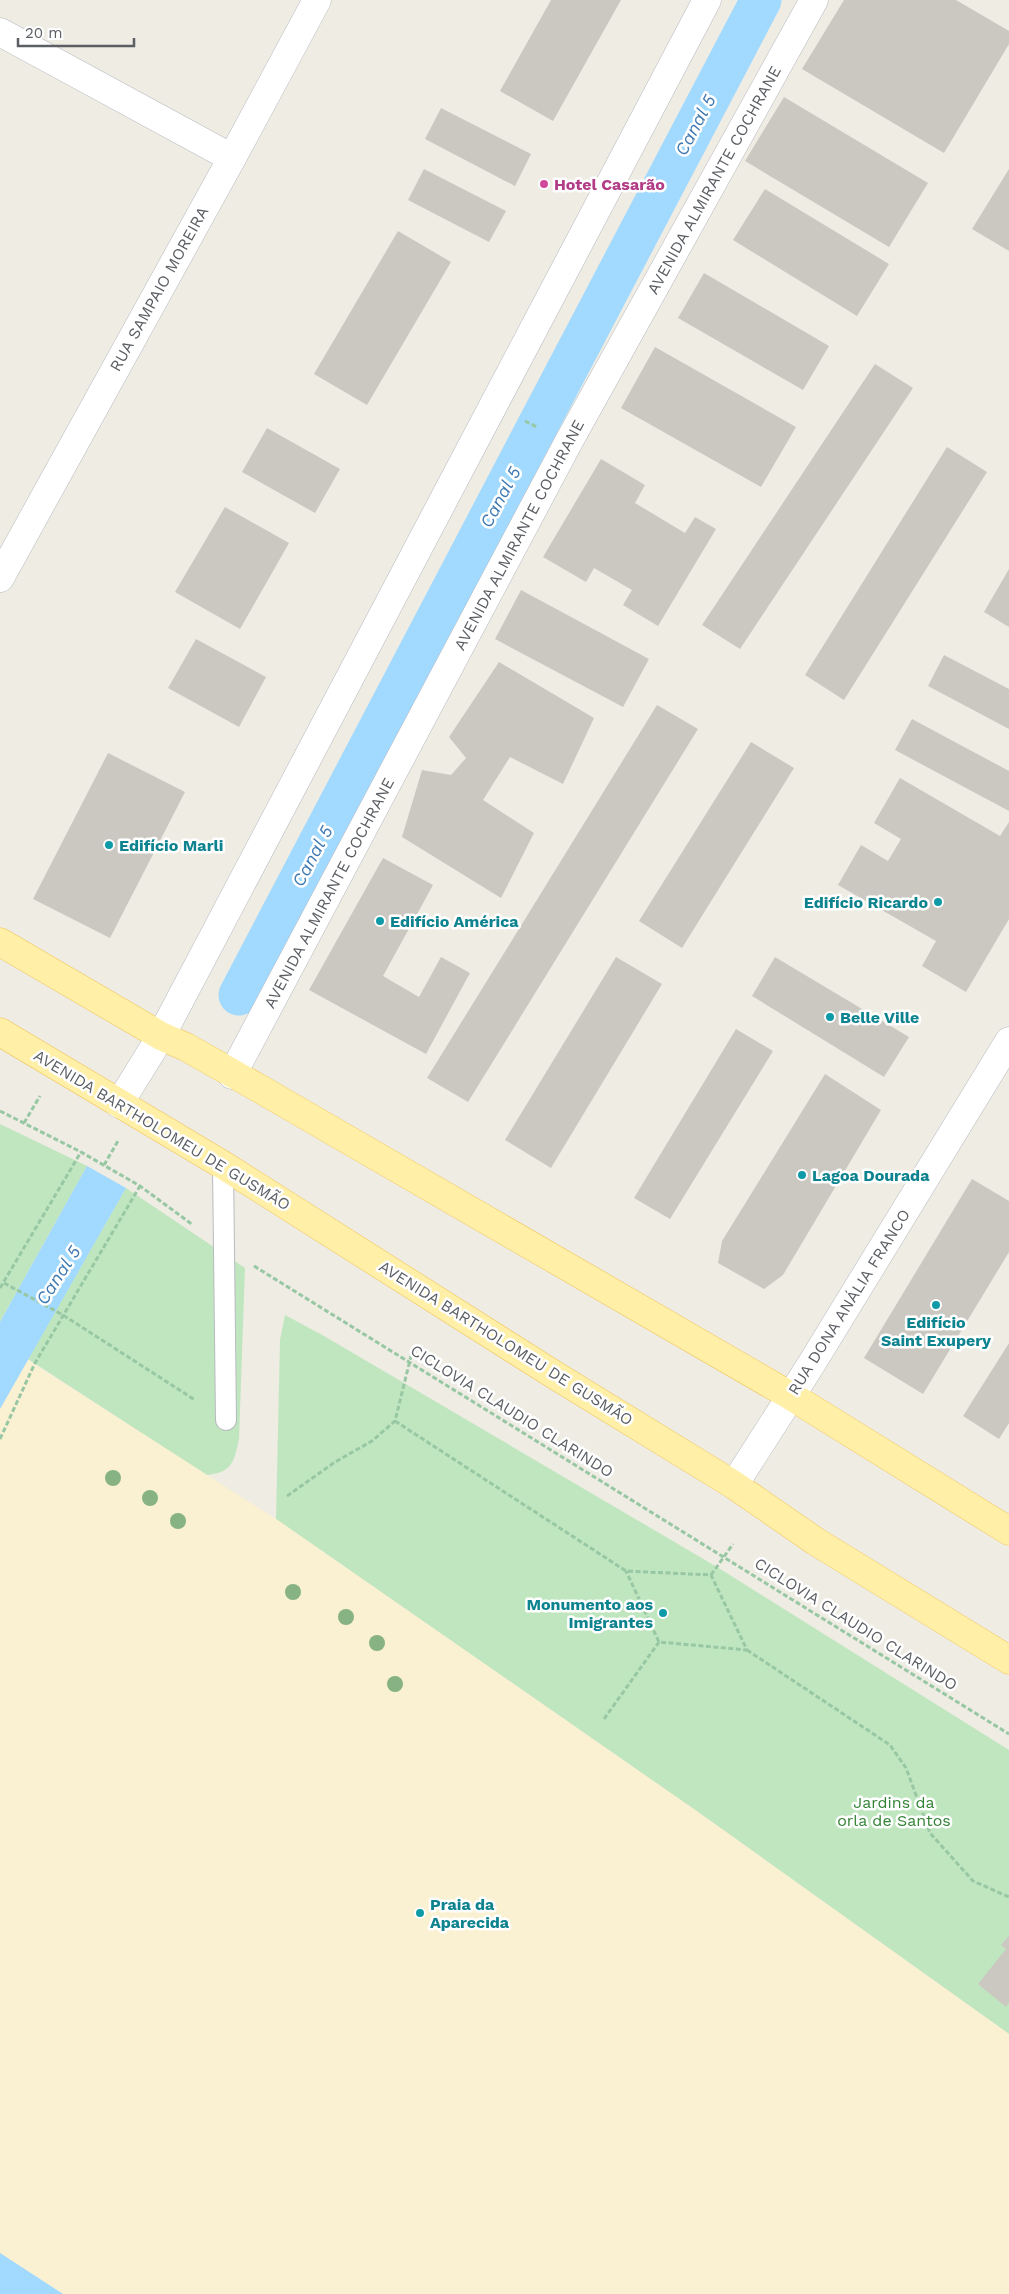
<svg xmlns="http://www.w3.org/2000/svg" width="1009" height="2294" font-family="'Work Sans',sans-serif">
	<rect width="100%" height="100%" fill="#eeece3"/>
	<g fill="#c0e6bf">
		<polygon points="0,1124 87,1166 0,1322"/>
		<path d="M126,1188L245,1268L239,1439C234,1462 232,1473 206,1475L28,1359Z"/>
		<polygon points="285,1315 324,1336 717,1567 1009,1750 1009,2034 698,1812 276,1519 280,1340"/>
	</g>
	<polygon fill="#faf0d2" points="0,1342 276,1519 698,1812 1009,2034 1009,2294 63,2294 0,2253"/>
	<g fill="#a2d9ff">
		<polygon points="87,1166 126,1188 0,1409 0,1322"/>
		<polygon points="0,2253 63,2294 0,2294"/>
	</g>
	<g fill="none" stroke-linecap="round" stroke-linejoin="round">
		<polyline stroke="#a2d9ff" stroke-width="41" points="239,995 761,0"/>
	</g>
	<g fill="#cbc8c2">
		<polygon points="551,0 621,0 553,121 500,91"/>
		<polygon points="844,0 956,0 1009,31 1009,44 944,153 802,69"/>
		<polygon points="784,97 928,183 889,247 745,161"/>
		<polygon points="441,108 531,154 515,186 425,139"/>
		<polygon points="424,169 506,211 489,242 408,200"/>
		<polygon points="1009,169 1009,251 972,229"/>
		<polygon points="765,189 889,264 857,316 733,240"/>
		<polygon points="398,231 451,262 367,405 314,374"/>
		<polygon points="704,273 829,346 803,390 678,318"/>
		<polygon points="655,347 796,427 761,487 621,408"/>
		<polygon points="875,364 913,388 740,649 702,625"/>
		<polygon points="267,428 340,469 315,513 242,472"/>
		<polygon points="947,447 987,472 844,700 805,675"/>
		<polygon points="601,459 645,485 635,503 685,533 695,517 716,529 658,626 623,605 632,590 594,568 586,582 543,557"/>
		<polygon points="225,507 289,543 240,629 175,592"/>
		<polygon points="1009,569 1009,627 984,612"/>
		<polygon points="521,590 649,659 623,707 495,639"/>
		<polygon points="196,639 266,677 239,727 168,688"/>
		<polygon points="944,655 1009,689 1009,729 928,686"/>
		<polygon points="499,662 594,718 563,784 510,757 483,800 534,833 501,898 402,837 422,770 451,775 466,758 449,737"/>
		<polygon points="657,705 698,729 468,1102 427,1078"/>
		<polygon points="912,719 1009,771 1009,811 895,750"/>
		<polygon points="751,742 794,768 682,948 639,921"/>
		<polygon points="108,753 185,792 110,938 33,899"/>
		<polygon points="900,778 1000,836 1009,822 1009,919 966,992 922,966 936,941 838,885 861,845 888,861 901,839 874,823"/>
		<polygon points="383,858 433,885 383,976 419,997 441,957 470,973 426,1054 309,990"/>
		<polygon points="616,957 662,984 551,1168 505,1140"/>
		<polygon points="775,957 909,1037 884,1077 752,996"/>
		<polygon points="736,1029 773,1051 670,1219 634,1198"/>
		<polygon points="825,1074 881,1110 783,1275 764,1289 718,1263 722,1241"/>
		<polygon points="972,1179 1009,1201 1009,1252 923,1394 864,1358"/>
		<polygon points="1009,1343 1009,1423 999,1439 963,1416"/>
		<polygon points="1009,1936 1009,2002 1006,2007 978,1984 1006,1949 1001,1945"/>
	</g>
	<g fill="none" stroke-linecap="round" stroke-linejoin="round">
		<defs>
			<polyline id="service" points="223,1165 226,1420"/>
			<g id="minor">
				<polyline points="0,32 232,158"/>
				<polyline points="0,578 232,158 317,0"/>
				<polyline points="734,1485 812,1363 1009,1041"/>
			</g>
			<g id="secondary">
				<polyline points="232,1075 568,443 814,0"/>
				<polyline points="119,1104 161,1036 707,0"/>
			</g>
			<g id="primary">
				<polyline points="0,942 161,1036 186,1047 262,1090 791,1396 1009,1531"/>
				<polyline points="0,1032 223,1165 553,1374 734,1485 815,1541 1009,1660"/>
			</g>
		</defs>
		<use href="#service" stroke="#b8bbc0" stroke-width="22"/>
		<use href="#minor" stroke="#b8bbc0" stroke-width="29"/>
		<use href="#secondary" stroke="#b7bac0" stroke-width="29"/>
		<use href="#primary" stroke="#f2c358" stroke-width="29"/>
		<g stroke="#98c7a4" stroke-width="3" stroke-dasharray="5 2.5" stroke-linecap="butt">
			<polyline points="525,421 537,427"/>
			<polyline points="0,1111 81,1152 140,1186 193,1225"/>
			<polyline points="24,1123 40,1096"/>
			<polyline points="104,1165 118,1141"/>
			<polyline points="254,1266 1009,1734"/>
			<polyline points="4,1283 63,1315 195,1400"/>
			<polyline points="0,1288 81,1152"/>
			<polyline points="395,1421 626,1571 711,1575 747,1650 659,1642 626,1571"/>
			<polyline points="0,1439 35,1363 140,1186"/>
			<polyline points="287,1496 335,1462 372,1441 395,1421 413,1348"/>
			<polyline points="711,1575 733,1544"/>
			<polyline points="747,1650 890,1745 906,1768 930,1833 973,1881 1009,1897"/>
			<polyline points="604,1719 659,1642"/>
		</g>
		<use href="#service" stroke="#fff" stroke-width="20"/>
		<use href="#minor" stroke="#fff" stroke-width="28"/>
		<use href="#secondary" stroke="#fff" stroke-width="28"/>
		<use href="#primary" stroke="#ffefa7" stroke-width="28"/>
	</g>
	<g fill="#87b283">
		<circle cx="113" cy="1478" r="8"/>
		<circle cx="150" cy="1498" r="8"/>
		<circle cx="178" cy="1521" r="8"/>
		<circle cx="293" cy="1592" r="8"/>
		<circle cx="346" cy="1617" r="8"/>
		<circle cx="377" cy="1643" r="8"/>
		<circle cx="395" cy="1684" r="8"/>
	</g>
	<circle fill="#d1479c" stroke="#fff" stroke-width="2" cx="544" cy="184" r="5"/>
	<g fill="#0f9aa8" stroke="#fff" stroke-width="2">
		<circle cx="109" cy="845" r="5"/>
		<circle cx="938" cy="902" r="5"/>
		<circle cx="380" cy="921" r="5"/>
		<circle cx="830" cy="1017" r="5"/>
		<circle cx="802" cy="1175" r="5"/>
		<circle cx="936" cy="1305" r="5"/>
		<circle cx="663" cy="1613" r="5"/>
		<circle cx="420" cy="1913" r="5"/>
	</g>
	<g text-anchor="middle" dominant-baseline="central" stroke-width="5" stroke-linejoin="round" paint-order="stroke">
		<g font-size="16" fill="#5b5f64" stroke="#fff">
			<text transform="translate(714 180) rotate(-61)">AVENIDA ALMIRANTE COCHRANE</text>
			<text transform="translate(159 289) rotate(-61)">RUA SAMPAIO MOREIRA</text>
			<text transform="translate(519 535) rotate(-62)">AVENIDA ALMIRANTE COCHRANE</text>
			<text transform="translate(329 893) rotate(-62)">AVENIDA ALMIRANTE COCHRANE</text>
			<text transform="translate(162 1130) rotate(31)">AVENIDA BARTHOLOMEU DE GUSMÃO</text>
			<text transform="translate(849 1302) rotate(-58)">RUA DONA ANÁLIA FRANCO</text>
			<text transform="translate(506 1343) rotate(32)">AVENIDA BARTHOLOMEU DE GUSMÃO</text>
			<text transform="translate(512 1411) rotate(32)">CICLOVIA CLAUDIO CLARINDO</text>
			<text transform="translate(856 1624) rotate(32)">CICLOVIA CLAUDIO CLARINDO</text>
		</g>
		<g font-size="16" font-weight="bold" fill="#b23c85" stroke="#fff" text-anchor="start">
			<text x="554" y="184">Hotel Casarão</text>
		</g>
		<g font-size="16" font-weight="bold" fill="#0d838f" stroke="#fff" text-anchor="start">
			<text x="119" y="845">Edifício Marli</text>
			<text x="928" y="902" text-anchor="end">Edifício Ricardo</text>
			<text x="390" y="921">Edifício América</text>
			<text x="840" y="1017">Belle Ville</text>
			<text x="812" y="1175">Lagoa Dourada</text>
			<text x="936" y="1322" text-anchor="middle">Edifício<tspan x="936" dy="18">Saint Exupery</tspan></text>
			<text x="653" y="1604" text-anchor="end">Monumento aos<tspan x="653" dy="18">Imigrantes</tspan></text>
			<text x="430" y="1904">Praia da<tspan x="430" dy="18">Aparecida</tspan></text>
		</g>
		<g font-size="16" fill="#338335" stroke="#fff">
			<text x="894" y="1802">Jardins da<tspan x="894" dy="18">orla de Santos</tspan></text>
		</g>
		<g font-size="18" font-style="italic" fill="#3f79b2" stroke="#fff">
			<text transform="translate(695 125) rotate(-62)">Canal 5</text>
			<text transform="translate(500 497) rotate(-62)">Canal 5</text>
			<text transform="translate(312 856) rotate(-62)">Canal 5</text>
			<text transform="translate(58 1275) rotate(-57)">Canal 5</text>
		</g>
	</g>
	<path d="M18 38v8h116v-8" fill="none" stroke="#5b5f64" stroke-width="2.5"/>
	<text x="25" y="38" font-size="15" fill="#5b5f64" stroke="#ffffff" stroke-width="4" paint-order="stroke">20 m</text>
</svg>
